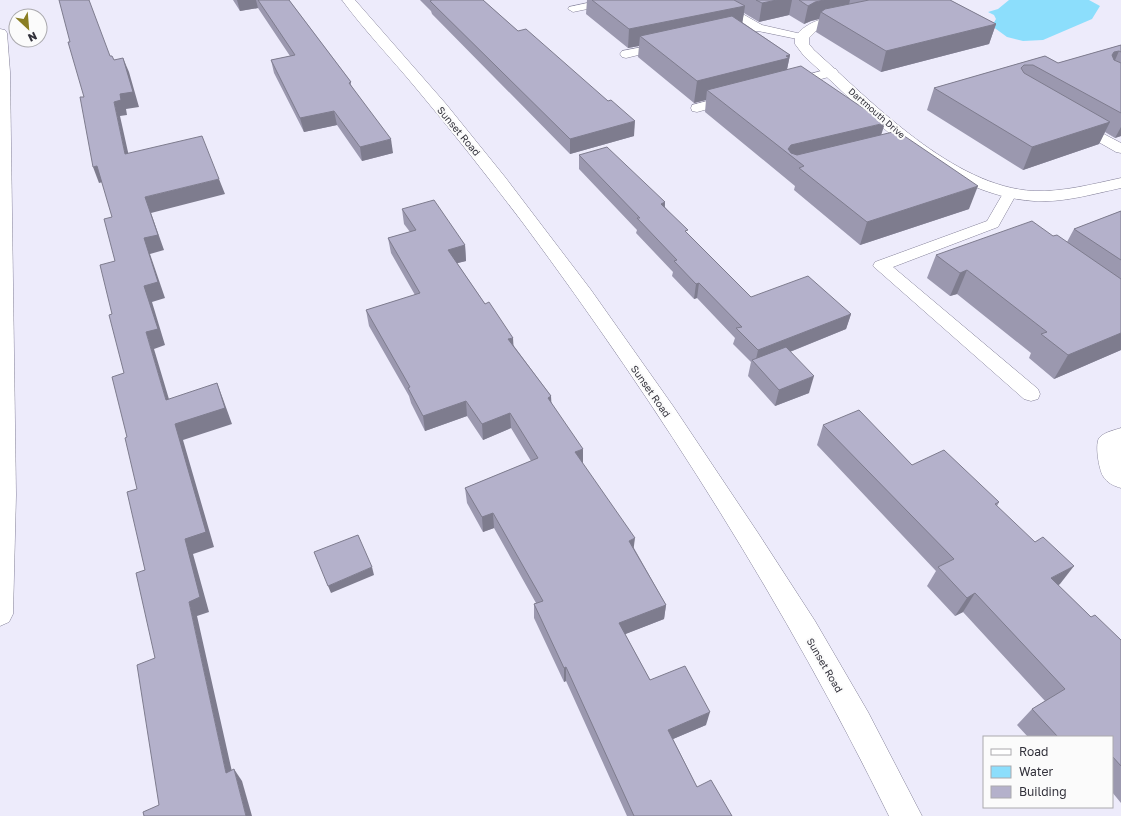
<svg xmlns="http://www.w3.org/2000/svg" width="1121" height="816" font-family="'Golos Text',sans-serif">
	<rect width="100%" height="100%" fill="#edebfb"/>
	<polygon fill="#8cdefc" points="1009,0 1089,0 1100,6 1092,19 1043,40 1023,41 1007,37 992,26 996,19 994,15 988,12 998,9"/>
	<g fill="none" stroke-linecap="round" stroke-linejoin="round">
		<defs>
			<g id="lane">
				<polygon points="601,0 622,0 621,2 573,12 568,9 569,7"/>
				<polygon points="705,0 718,0 762,25 806,35 808,37 806,39 802,40 758,31 726,35 722,34 720,32 722,30 747,26"/>
				<polygon points="663,43 667,44 669,46 667,48 626,58 622,57 620,54 622,51"/>
				<polygon points="832,68 836,69 838,72 836,75 792,87 788,86 786,83 788,80"/>
				<polygon points="730,95 734,96 736,99 734,102 697,112 692,111 691,108 692,105"/>
				<polygon points="1079,121 1121,143 1121,153 1116,152 1074,128 1072,125 1074,122"/>
				<polygon points="1010,189 1015,190 1017,193 998,227 893,267 1038,389 1040,394 1038,399 1031,401 1024,399 873,266 875,262 987,221 1005,190"/>
			</g>
			<g id="street">
				<path d="M342,0H355L446,104L505,177L591,290L673,406L758,533L815,621L868,712L922,816H889C787,608 661,409 523,223C488,177 452,131 415,87C391,58 364,30 342,0Z"/>
				<path d="M847,14L852,15L853,18L852,21L827,26L816,31L809,38V44L814,50C872,102 953,187 1034,191C1063,192 1093,184 1121,178V188C1093,194 1063,203 1034,201C942,195 868,114 804,56L795,44V37C807,20 828,17 847,14Z"/>
				<polygon points="0,29 5,30 7,33 10,72 16,495 13,614 9,622 0,626"/>
				<path d="M1121,428V488C1114,486 1107,483 1103,476C1099,470 1094,442 1100,437C1105,432 1115,430 1121,428Z"/>
			</g>
		</defs>
		<use href="#lane" stroke="#848199" stroke-width="1"/>
		<use href="#street" stroke="#848199" stroke-width="1"/>
		<use href="#lane" fill="#fff" fill-rule="evenodd"/>
		<use href="#street" fill="#fff" fill-rule="evenodd"/>
	</g>
	<g fill="#9b98af">
		<polygon points="233,0 289,0 351,82 351,85 393,153 362,161 337,125 304,132 274,73 271,60 290,56 258,8 240,11"/>
		<polygon points="420,0 483,0 518,31 608,101 634,136 570,154 432,14 431,11"/>
		<polygon points="587,0 950,0 996,24 989,44 881,72 816,32 819,19 811,21 804,24 789,15 759,22 744,13 742,22 790,55 787,69 881,135 969,209 860,245 794,190 795,186 705,112 706,100 694,103 638,57 639,46 628,48 586,14"/>
		<polygon points="1121,45 1121,136 1115,138 1105,132 1099,144 1023,170 927,110 934,88 1045,56 1058,63"/>
		<polygon points="579,155 665,202 665,207 687,234 751,297 851,314 846,329 790,352 809,393 775,406 748,376 751,362 733,344 735,338 697,298 694,299 672,276 673,272 636,233 637,230 579,169"/>
		<polygon points="402,209 465,245 466,261 457,263 514,346 551,396 551,402 583,464 634,548 666,605 664,619 625,634 650,680 706,725 673,739 697,787 732,816 627,816 566,681 564,682 534,618 534,604 536,603 494,528 483,532 467,503 465,488 531,461 511,428 483,440 467,416 425,431 411,403 409,396 369,326 366,310 415,295 391,253 388,238 410,232 404,224"/>
		<polygon points="1121,211 1121,350 1054,379 1029,358 1031,353 957,294 950,296 927,278 936,255 1053,236 1067,242 1074,229"/>
		<polygon points="823,425 912,465 999,502 997,506 1060,584 1058,585 1091,617 1121,640 1121,803 1112,792 1112,737 1028,737 1017,725 1032,709 1045,701 963,612 955,616 927,586 936,571 817,445"/>
	</g>
	<g fill="#7e7c8e">
		<polygon points="237,0 256,0 258,8 240,11"/>
		<polygon points="777,0 792,0 789,15 759,22 762,3"/>
		<polygon points="824,0 850,0 847,13 821,12 819,19 811,21 804,24 808,6 815,2"/>
		<polygon points="745,6 742,25 640,36 639,46 628,48 629,29"/>
		<polygon points="996,24 989,44 881,72 886,51"/>
		<polygon points="1119,51 1110,72 1112,55 1114,52"/>
		<polygon points="790,55 785,79 707,90 706,100 694,103 697,81"/>
		<polygon points="123,58 129,72 139,107 126,109 127,115 120,116 132,170 125,154 114,102 120,94"/>
		<polygon points="334,111 337,125 304,132 300,118"/>
		<polygon points="635,121 634,136 570,154 570,139"/>
		<polygon points="1110,122 1099,144 1023,170 1032,147"/>
		<polygon points="885,123 878,145 801,164 788,153 788,149 791,145"/>
		<polygon points="1121,127 1121,136 1115,138"/>
		<polygon points="391,139 393,153 362,161 360,147"/>
		<polygon points="97,166 103,182 99,183 93,167"/>
		<polygon points="219,179 225,194 151,213 164,250 150,254 165,298 152,302 165,345 154,349 174,416 166,400 146,332 144,286 144,238 145,197"/>
		<polygon points="978,186 969,209 860,245 867,222"/>
		<polygon points="665,202 664,217 661,204"/>
		<polygon points="465,245 466,261 450,265 448,250"/>
		<polygon points="967,270 957,294 950,296 960,273"/>
		<polygon points="699,283 697,298 694,299 696,284"/>
		<polygon points="851,314 846,329 757,365 755,364 758,350"/>
		<polygon points="1121,333 1121,350 1054,379 1068,355"/>
		<polygon points="513,338 514,353 508,339"/>
		<polygon points="814,376 809,393 775,406 779,390"/>
		<polygon points="217,383 223,399 232,424 183,440 214,547 193,554 209,612 197,616 235,785 226,773 189,602 185,539 175,424"/>
		<polygon points="551,396 552,412 548,398"/>
		<polygon points="466,401 467,416 425,431 423,416"/>
		<polygon points="510,413 511,428 483,440 482,424"/>
		<polygon points="583,449 583,464 575,452"/>
		<polygon points="493,513 494,528 483,532 482,517"/>
		<polygon points="635,538 633,553 629,541"/>
		<polygon points="1074,566 1060,584 1037,597 1051,578"/>
		<polygon points="372,567 374,575 331,593 328,586"/>
		<polygon points="975,593 963,612 955,616 967,598"/>
		<polygon points="666,605 664,619 618,637 619,623"/>
		<polygon points="566,667 566,681 564,682 564,668"/>
		<polygon points="710,712 706,725 666,742 668,730"/>
		<polygon points="234,769 242,781 252,816 246,816"/>
	</g>
	<g fill="#b4b1cb" stroke="#7e7c8e">
		<polygon points="59,0 89,0 110,56 112,56 114,60 123,58 133,92 120,94 121,100 114,102 125,154 202,136 219,179 145,197 158,235 144,238 158,282 144,286 158,329 146,332 166,400 217,383 225,408 175,424 206,532 185,539 200,597 189,602 226,773 234,769 246,816 144,816 143,812 159,805 137,665 155,658 136,573 145,570 127,492 137,489 125,438 127,437 112,377 124,373 109,315 112,314 100,265 115,261 104,219 112,217 97,166 93,167 80,97 84,97 68,42 70,42"/>
		<polygon points="258,0 289,0 351,82 349,83 391,139 360,147 334,111 300,118 271,60 295,55"/>
		<polygon points="432,0 483,0 518,31 526,29 608,101 611,100 635,121 570,139 430,1"/>
		<polygon points="592,0 734,0 745,6 629,29"/>
		<polygon points="756,0 777,0 762,3"/>
		<polygon points="799,0 824,0 815,2 808,6"/>
		<polygon points="869,0 950,0 996,24 886,51 821,12 825,9"/>
		<polygon points="732,16 790,55 786,56 789,58 697,81 640,36"/>
		<polygon points="1121,45 1121,52 1119,51 1114,52 1112,55 1114,60 1121,63 1121,113 1033,65 1024,65 1021,68 1024,73 1110,122 1032,147 934,88 1045,56 1058,63"/>
		<polygon points="801,66 885,123 791,145 788,149 791,153 797,155 897,131 978,186 867,222 799,168 804,166 707,90"/>
		<polygon points="607,147 665,202 661,204 688,230 685,231 751,297 808,276 851,314 758,350 736,328 742,327 699,283 696,284 674,261 677,260 637,218 640,218 579,155"/>
		<polygon points="434,200 465,245 448,250 485,304 489,302 513,338 508,339 551,396 548,398 583,449 575,452 635,538 629,541 666,605 619,623 650,680 685,666 710,712 668,730 697,787 711,780 732,816 634,816 566,667 564,668 534,604 543,601 493,513 482,517 465,488 538,458 510,413 482,424 466,401 423,416 408,388 410,387 366,310 420,293 388,238 416,230 402,209"/>
		<polygon points="1121,211 1121,260 1074,229"/>
		<polygon points="1032,221 1053,236 1057,235 1121,279 1121,333 1068,355 1041,334 1047,332 967,270 960,273 936,255"/>
		<polygon points="786,347 814,376 779,390 752,360"/>
		<polygon points="859,410 912,465 944,450 999,502 995,504 1035,542 1043,537 1074,566 1051,578 1091,617 1095,615 1121,640 1121,766 1112,756 1112,737 1058,737 1032,709 1065,689 975,593 967,598 938,567 954,559 823,425"/>
		<polygon points="358,535 372,567 328,586 314,552"/>
	</g>
	<g text-anchor="middle" dominant-baseline="central" stroke-width="4" stroke-linejoin="round" paint-order="stroke">
		<g font-size="9" fill="#32313b" stroke="#fbfbfb">
			<text transform="translate(877 113) rotate(41)">Dartmouth Drive</text>
		</g>
		<g font-size="10" fill="#32313b" stroke="#fbfbfb">
			<text transform="translate(459 131) rotate(50)">Sunset Road</text>
			<text transform="translate(651 391) rotate(55)">Sunset Road</text>
			<text transform="translate(825 665) rotate(60)">Sunset Road</text>
		</g>
	</g>
	<rect x="983" y="736" width="130" height="72" fill="#fbfbfb" stroke="#abaaae"/>
	<rect x="991" y="749" width="20" height="6" fill="#ffffff" stroke="#abaaae"/>
	<text x="1019" y="756" font-size="12" fill="#32313b">Road</text>
	<rect x="991" y="766" width="20" height="12" fill="#8cdefc" stroke="#abaaae"/>
	<text x="1019" y="776" font-size="12" fill="#32313b">Water</text>
	<rect x="991" y="786" width="20" height="12" fill="#b4b1cb" stroke="#abaaae"/>
	<text x="1019" y="796" font-size="12" fill="#32313b">Building</text>
	<g transform="translate(28 28) rotate(154)"><circle r="19" fill="#fbfbfb" stroke="#abaaae"/>
	<path d="M0-3L7 15L0 10L-7 15Z" fill="#8a7e24"/>
	<text y="-6" font-size="11" font-weight="bold" text-anchor="middle" fill="#32313b">N</text>
	</g>
</svg>
